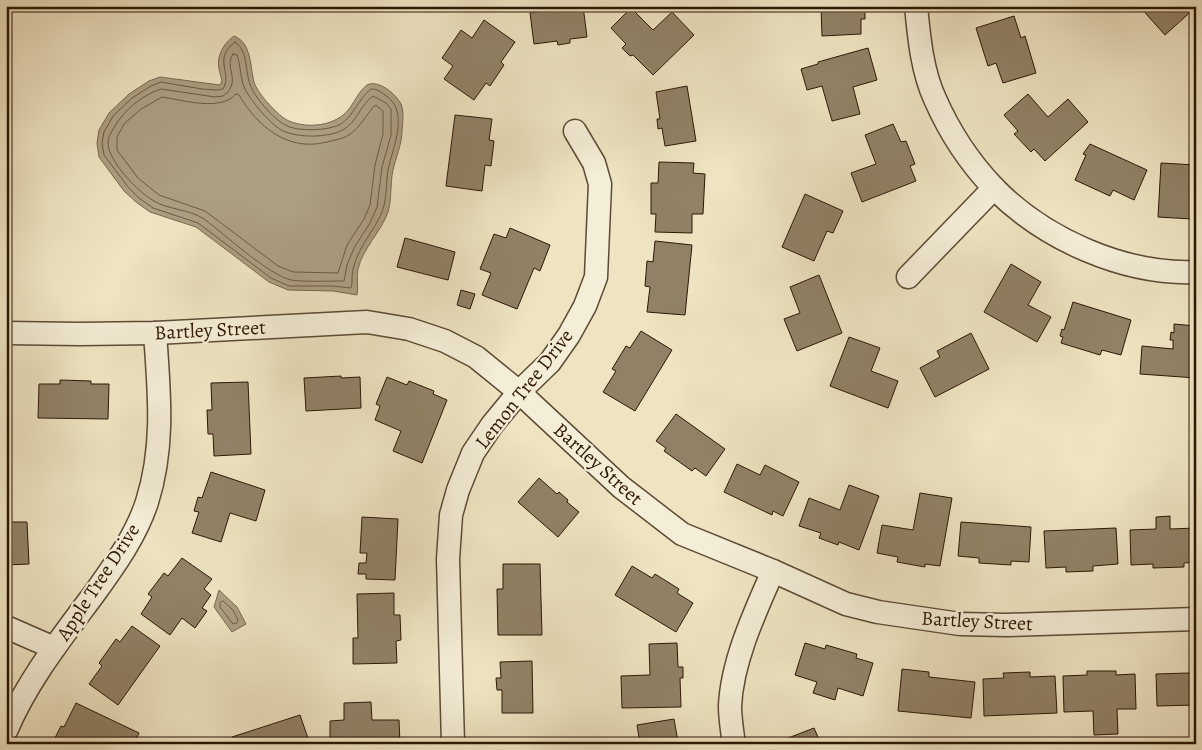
<svg xmlns="http://www.w3.org/2000/svg" width="1202" height="750" font-family="Alegreya,serif">
	<rect width="100%" height="100%" fill="#eee4c2"/>
	<filter id="stains"><feTurbulence type="fractalNoise" baseFrequency=".004" numOctaves="4"/><feColorMatrix values="0 0 0 0 .2 0 0 0 0 .09 0 0 0 0 .02 0 0 0 .5 -.17"/></filter>
	<radialGradient id="worn" r=".72"><stop offset=".6" stop-color="#630" stop-opacity="0"/><stop offset="1" stop-color="#630" stop-opacity=".3"/></radialGradient>
	<g fill="#ac9e82" stroke="#796850">
		<path d="M234,36C252,43 250,67 254,82C257,93 279,117 289,121C308,129 336,126 349,109C355,101 359,91 367,85C378,79 396,94 401,104C404,110 403,123 402,130C402,144 396,157 393,170C390,184 392,199 388,212C381,232 363,248 358,269C356,278 359,286 357,295L333,291L288,290L269,282L196,227L150,212L136,202L124,191L99,157L97,143L99,130L109,113L129,94L149,81L160,77L220,85L222,81C221,77 220,73 219,69C216,56 224,43 234,36Z"/>
		<polygon points="219,590 237,607 246,624 232,632 214,607"/>
	</g>
	<g fill="none" stroke-linecap="round" stroke-linejoin="round">
		<g stroke="#6c5a44" stroke-width="1">
			<path d="M235,42C248,50 245,71 250,84C253,96 274,119 285,125C297,132 329,131 341,124C354,115 359,98 371,89C377,89 381,92 385,95C410,111 393,146 388,170C386,183 387,199 382,212C374,231 359,246 354,266C351,273 353,282 351,288L333,286H289L271,278L198,223L153,208L139,198L128,187L104,155L102,143L104,132L113,116L132,98L151,86L161,82L202,89L217,90L223,89C233,73 212,59 235,42Z"/>
			<path d="M233,54L237,55C241,66 240,79 245,89C250,100 272,126 283,131C299,138 327,138 343,130C357,122 361,104 373,96L386,103L391,109V135L382,167L377,207L370,223L354,248L347,265L344,281C331,281 302,282 291,280C267,274 226,235 204,219C189,209 169,210 154,201C139,193 108,161 108,143C108,137 112,131 115,126C124,110 144,94 161,89L215,97L223,96L227,93C240,78 224,68 233,54Z"/>
			<path d="M236,94L239,95C258,127 288,152 327,142C334,140 343,139 349,135C360,127 366,116 374,106L376,105L383,111V134L375,165L370,205L364,219L347,245L338,273L293,272L278,266L205,211L159,195L138,178L117,150V137L124,124L141,109L162,97C183,100 221,112 236,94Z"/>
			<polygon points="223,601 233,610 238,620 237,623 233,624 220,607 220,603"/>
		</g>
	</g>
	<g fill="#918267" stroke="#2d1705">
		<polygon points="583,6 587,37 570,39 570,43 558,45 557,41 534,44 530,13"/>
		<polygon points="804,6 865,6 865,19 861,19 861,34 822,36 821,8 804,8"/>
		<polygon points="1139,6 1196,6 1196,7 1165,35"/>
		<polygon points="631,8 653,30 672,12 694,35 653,75 633,55 630,56 622,48 626,44 611,28"/>
		<polygon points="1014,16 1021,38 1025,36 1036,73 1003,83 996,63 988,66 976,28"/>
		<polygon points="484,20 515,42 501,62 504,65 490,86 486,83 474,100 444,79 453,66 442,58 461,30 472,38"/>
		<polygon points="868,48 877,80 853,87 860,114 832,121 822,86 807,90 801,69 818,64 818,62"/>
		<polygon points="687,86 696,141 665,146 662,128 658,129 657,119 660,119 656,92"/>
		<polygon points="1028,94 1048,117 1068,99 1088,122 1045,161 1034,149 1031,152 1014,134 1018,131 1004,115"/>
		<polygon points="455,115 492,119 489,140 494,141 491,166 485,165 482,191 446,186"/>
		<polygon points="893,124 901,142 906,141 915,164 910,166 916,181 862,202 851,173 876,164 865,135"/>
		<polygon points="1090,144 1147,170 1134,200 1113,190 1110,196 1075,180 1086,155 1083,154"/>
		<polygon points="659,162 694,163 693,173 705,174 703,214 692,214 692,233 655,232 656,214 651,214 651,183 658,183"/>
		<polygon points="1161,163 1196,165 1196,193 1193,193 1192,219 1158,217"/>
		<polygon points="805,194 843,211 833,233 827,231 814,261 782,247"/>
		<polygon points="510,228 550,245 540,271 534,268 517,309 482,295 491,273 480,269 494,234 506,238"/>
		<polygon points="405,238 455,252 448,280 397,267"/>
		<polygon points="655,241 692,245 685,315 647,312 650,287 645,286 647,261 653,262"/>
		<polygon points="1011,264 1041,282 1028,305 1051,317 1037,342 984,312"/>
		<polygon points="819,275 842,333 797,351 784,319 800,313 790,287"/>
		<polygon points="461,290 475,294 470,309 457,305"/>
		<polygon points="1073,302 1131,320 1121,355 1102,350 1100,355 1061,343 1063,337 1060,336 1062,329 1064,330"/>
		<polygon points="1174,324 1196,326 1196,378 1140,374 1142,346 1173,349 1173,340 1170,340 1171,332 1174,333"/>
		<polygon points="641,331 672,350 635,411 603,392 616,371 612,369 626,346 630,348"/>
		<polygon points="971,333 989,369 935,397 920,368 940,357 937,351"/>
		<polygon points="849,337 880,348 871,371 898,381 888,408 830,386"/>
		<polygon points="341,376 341,378 360,377 361,408 306,411 304,378"/>
		<polygon points="387,377 407,385 409,381 434,391 433,394 447,400 422,463 393,451 401,431 375,420 380,406 376,404"/>
		<polygon points="60,380 91,381 91,384 109,384 108,419 38,418 39,384 60,384"/>
		<polygon points="248,382 251,454 214,456 213,434 208,434 207,410 212,410 211,383"/>
		<polygon points="676,414 725,449 706,476 695,468 692,471 664,451 666,448 656,441"/>
		<polygon points="737,464 760,475 765,465 799,482 783,516 773,511 772,515 724,492"/>
		<polygon points="211,472 265,490 256,521 230,513 221,542 192,533 199,512 194,511 198,497 202,498"/>
		<polygon points="539,478 557,494 559,492 568,500 567,502 579,512 558,537 518,502"/>
		<polygon points="849,485 879,496 859,550 839,542 838,545 819,538 821,533 799,526 809,498 840,510"/>
		<polygon points="920,493 952,498 940,566 925,564 925,567 897,562 898,557 877,553 882,525 913,530"/>
		<polygon points="1170,516 1170,529 1196,528 1196,562 1184,563 1184,567 1153,568 1153,564 1131,565 1130,530 1156,529 1156,517"/>
		<polygon points="362,517 398,519 395,580 366,579 366,574 358,574 359,563 366,563 367,553 360,553"/>
		<polygon points="6,522 27,522 29,564 6,565"/>
		<polygon points="961,522 1031,527 1029,562 1011,561 1011,565 979,563 979,558 958,556"/>
		<polygon points="1116,528 1118,564 1093,566 1093,571 1066,572 1066,567 1046,568 1044,531"/>
		<polygon points="182,558 212,579 204,589 211,595 202,608 207,611 195,628 182,618 170,635 141,614 152,597 148,594 164,573 168,576"/>
		<polygon points="503,564 540,564 542,635 498,635 497,589 503,589"/>
		<polygon points="632,566 652,578 655,574 679,589 677,593 693,603 676,632 615,595"/>
		<polygon points="394,593 394,615 400,615 401,640 396,641 397,663 353,664 353,638 358,638 357,594"/>
		<polygon points="132,626 160,646 118,705 89,684 102,666 99,663 116,639 120,642"/>
		<polygon points="677,643 678,667 683,667 683,678 680,678 681,707 622,708 621,676 650,675 649,644"/>
		<polygon points="805,643 825,649 826,645 857,654 856,658 873,663 863,696 838,688 835,700 813,693 817,682 795,675"/>
		<polygon points="532,661 533,713 502,713 502,690 497,690 496,678 501,678 500,662"/>
		<polygon points="902,669 929,672 929,677 975,682 971,718 898,711"/>
		<polygon points="1087,671 1116,671 1116,675 1135,674 1136,709 1117,709 1118,734 1094,735 1093,711 1064,712 1063,676 1087,675"/>
		<polygon points="1030,672 1030,677 1055,676 1057,713 984,716 983,679 1004,678 1003,673"/>
		<polygon points="1188,673 1196,674 1196,705 1157,706 1156,674"/>
		<polygon points="371,702 372,720 399,720 400,744 330,744 330,721 344,720 344,703"/>
		<polygon points="76,703 139,733 134,744 59,744 60,740 55,738 61,726 64,727"/>
		<polygon points="300,715 310,744 234,744 232,737"/>
		<polygon points="674,719 678,742 683,741 683,744 640,744 637,725"/>
		<polygon points="814,728 821,744 784,744 783,740"/>
	</g>
	<g fill="none" stroke-linecap="round" stroke-linejoin="round">
		<defs>
			<g id="street">
				<path d="M916,6C919,37 922,71 935,99C949,131 970,163 994,188C1044,239 1124,275 1196,272"/>
				<polyline points="908,277 994,188"/>
				<polyline points="6,333 79,334 155,333 367,322 409,329 445,341 476,357 519,392 621,487 682,534 773,571 846,604 878,612 960,624 1006,625 1196,619"/>
				<polyline points="6,627 54,648"/>
				<path d="M6,731C27,681 62,637 94,594C114,566 136,536 147,502C165,445 159,391 155,333"/>
				<polyline points="453,744 448,559 451,515 458,490 473,453 492,425 519,392 550,362 569,335 585,306 596,277 600,184 594,163 575,131"/>
				<path d="M734,744C732,731 730,718 730,706C732,661 755,612 773,571"/>
			</g>
		</defs>
		<use href="#street" stroke="#5d4a34" stroke-width="25"/>
		<use href="#street" stroke="#f4edd7" stroke-width="22"/>
	</g>
	<g text-anchor="middle" dominant-baseline="central" stroke-width="4.5" stroke-linejoin="round" paint-order="stroke">
		<g font-size="20" fill="#2d1705" stroke="#f4edd7">
			<text transform="translate(210 330) rotate(-3)">Bartley Street</text>
			<text transform="translate(524 389) rotate(-52)">Lemon Tree Drive</text>
			<text transform="translate(598 464) rotate(42)">Bartley Street</text>
			<text transform="translate(98 582) rotate(-57)">Apple Tree Drive</text>
			<text transform="translate(977 621) rotate(3)">Bartley Street</text>
		</g>
	</g>
	<rect width="1202" height="750" fill="none" stroke="#eee4c2" stroke-width="25"/>
	<rect x="8" y="8" width="1187" height="735" fill="none" stroke="#2d1705" stroke-width="2.5"/>
	<rect x="12" y="12" width="1177" height="725" fill="none" stroke="#2d1705"/>
	<rect width="100%" height="100%" filter="url(#stains)"/>
	<rect width="100%" height="100%" fill="url(#worn)"/>
</svg>
